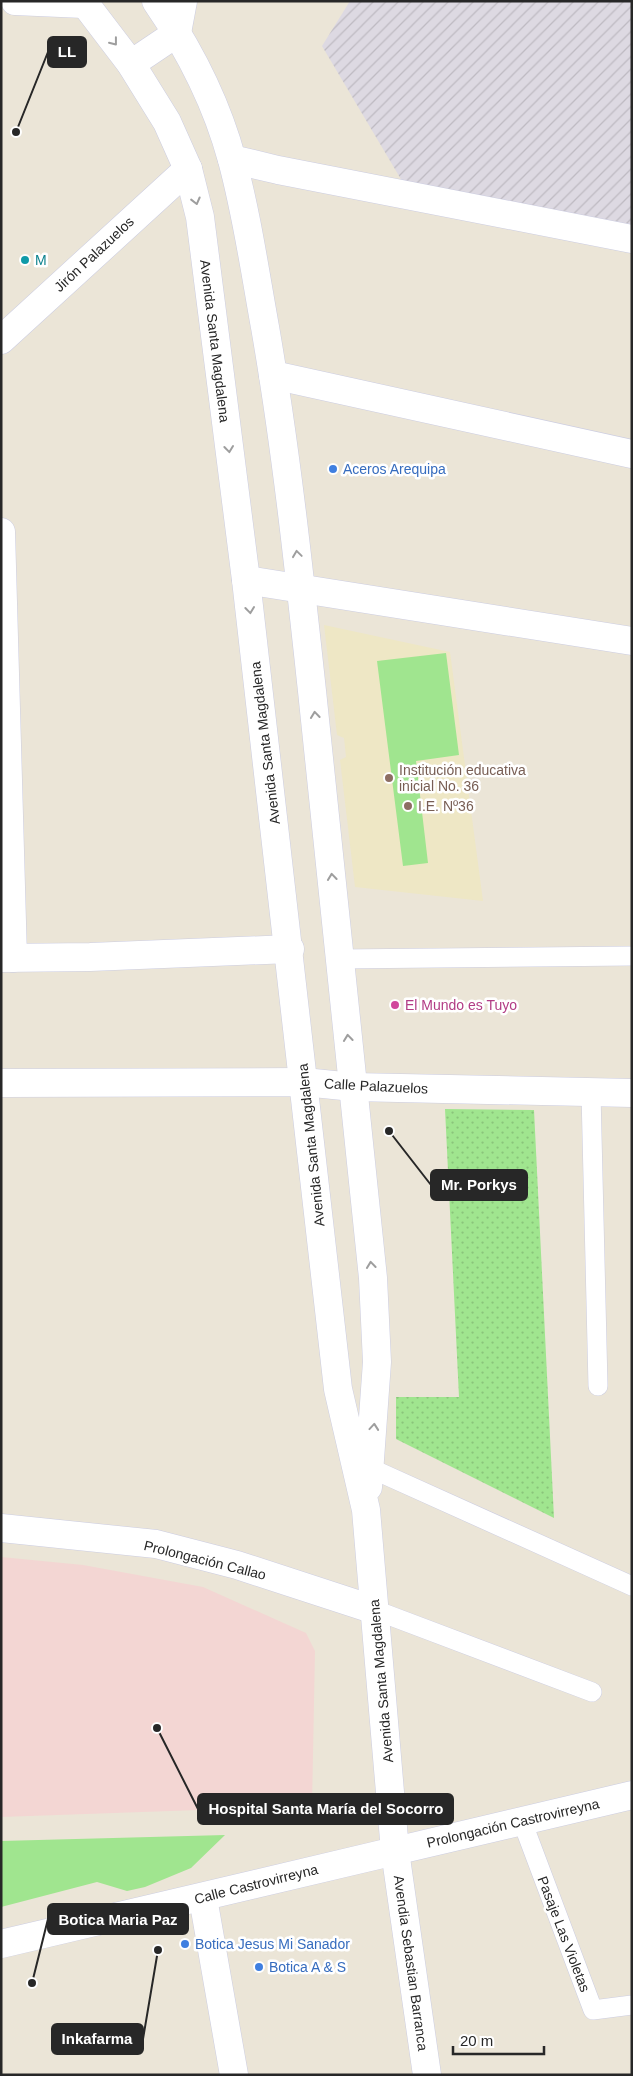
<svg xmlns="http://www.w3.org/2000/svg" width="633" height="2076" font-family="Helvetica,sans-serif">
	<defs>
		<pattern id="industrial-furrows" width="10" height="10" patternUnits="userSpaceOnUse" patternTransform="scale(1.25)"><rect width="10" height="10" fill="#ddd9e2"/><path d="M-1 1l2-2M0 10L10 0M9 11l2-2" fill="none" stroke="#bebac2"/></pattern>
		<pattern id="grass-dots" width="8" height="8" patternUnits="userSpaceOnUse" patternTransform="scale(1.25)"><rect width="8" height="8" fill="#a0e58f"/><path d="M2 2h.1M6 6h.1" fill="none" stroke="#8ac47b" stroke-width="1.8" stroke-linecap="round"/></pattern>
	</defs>
	<rect width="100%" height="100%" fill="#ebe5d7"/>
	<polygon fill="url(#industrial-furrows)" points="350,1 632,1 632,228 402,181 322,46"/>
	<polygon fill="#eee7c5" points="324,625 450,652 483,901 355,887 340,760 346,757 344,738 337,735"/>
	<polygon fill="#f3d6d3" points="1,1557 83,1565 203,1587 306,1633 315,1651 312,1806 1,1817"/>
	<polygon fill="url(#grass-dots)" points="445,1109 534,1110 554,1518 396,1439 396,1397 459,1397"/>
	<g fill="#a0e58f">
		<polygon points="446,653 459,755 416,761 428,863 403,866 377,661"/>
		<polygon points="225,1835 191,1868 145,1887 127,1891 97,1882 1,1907 1,1841"/>
	</g>
	<g fill="none" stroke-linecap="round" stroke-linejoin="round">
		<defs>
			<g id="service">
				<polyline points="340,959 632,956"/>
				<polyline points="591,1093 598,1386"/>
				<polyline points="370,1468 632,1586"/>
				<polyline points="375,1610 592,1692"/>
				<polyline points="522,1821 593,2010 632,2005"/>
			</g>
			<g id="minor">
				<polyline points="15,1 84,4"/>
				<polyline points="232,159 278,170 632,239"/>
				<polyline points="1,340 188,169"/>
				<polyline points="273,375 632,454"/>
				<polyline points="1,532 13,958"/>
				<polyline points="246,580 632,641"/>
				<polyline points="1,958 90,957 290,949"/>
				<polyline points="1,1083 304,1082 353,1087 632,1093"/>
				<polyline points="1,1528 156,1544 237,1565 375,1610"/>
				<polyline points="203,1898 234,2075"/>
				<polyline points="1,1944 395,1851"/>
			</g>
			<polyline id="tertiary" points="131,64 177,33 183,1"/>
			<g id="secondary">
				<polyline points="83,1 131,64 167,122 188,169 200,217 246,580 338,1389 366,1510 395,1851 427,2075"/>
				<path d="M156,1C189,49 217,104 232,160C247,215 255,272 265,327C286,448 299,570 312,691C333,887 352,1083 373,1278L377,1362L368,1487"/>
				<polyline points="395,1851 632,1795"/>
			</g>
		</defs>
		<use href="#service" stroke="#cccde1" stroke-width="20"/>
		<use href="#minor" stroke="#cccde1" stroke-width="29"/>
		<use href="#tertiary" stroke="#cccde1" stroke-width="29"/>
		<use href="#secondary" stroke="#cccde1" stroke-width="29"/>
		<use href="#service" stroke="#fff" stroke-width="19"/>
		<use href="#minor" stroke="#fff" stroke-width="28"/>
		<use href="#tertiary" stroke="#fff" stroke-width="28"/>
		<use href="#secondary" stroke="#fff" stroke-width="28"/>
	</g>
	<defs><path id="oneway-chevron" d="M-2-3.5L2.5 0L-2 3.5" fill="none" stroke-width="1.6" stroke-linecap="round" stroke-linejoin="round" transform="scale(1.25)"/></defs>
	<g stroke="#9e9e9e">
		<use href="#oneway-chevron" transform="translate(114 42) rotate(52)"/>
		<use href="#oneway-chevron" transform="translate(196 201) rotate(76)"/>
		<use href="#oneway-chevron" transform="translate(229 449) rotate(83)"/>
		<use href="#oneway-chevron" transform="translate(297 554) rotate(-98)"/>
		<use href="#oneway-chevron" transform="translate(250 610) rotate(83)"/>
		<use href="#oneway-chevron" transform="translate(315 715) rotate(-96)"/>
		<use href="#oneway-chevron" transform="translate(332 877) rotate(-96)"/>
		<use href="#oneway-chevron" transform="translate(348 1038) rotate(-96)"/>
		<use href="#oneway-chevron" transform="translate(371 1265) rotate(-96)"/>
		<use href="#oneway-chevron" transform="translate(374 1427) rotate(-85)"/>
	</g>
	<circle fill="#0f9aa8" stroke="#fff" stroke-width="2" cx="25" cy="260" r="5"/>
	<g fill="#3f7fe0" stroke="#fff" stroke-width="2">
		<circle cx="333" cy="469" r="5"/>
		<circle cx="185" cy="1944" r="5"/>
		<circle cx="259" cy="1967" r="5"/>
	</g>
	<g fill="#8d6e63" stroke="#fff" stroke-width="2">
		<circle cx="389" cy="778" r="5"/>
		<circle cx="408" cy="806" r="5"/>
	</g>
	<circle fill="#d1479c" stroke="#fff" stroke-width="2" cx="395" cy="1005" r="5"/>
	<g text-anchor="middle" dominant-baseline="central" stroke-width="5" stroke-linejoin="round" paint-order="stroke">
		<g font-size="14" fill="#272727" stroke="#fff">
			<text transform="translate(94 254) rotate(-43)">Jirón Palazuelos</text>
			<text transform="translate(215 341) rotate(83)">Avenida Santa Magdalena</text>
			<text transform="translate(265 743) rotate(-97)">Avenida Santa Magdalena</text>
			<text transform="translate(376 1086) rotate(3)">Calle Palazuelos</text>
			<text transform="translate(311 1145) rotate(-96)">Avenida Santa Magdalena</text>
			<text transform="translate(205 1560) rotate(14)">Prolongación Callao</text>
			<text transform="translate(381 1681) rotate(-95)">Avenida Santa Magdalena</text>
			<text transform="translate(513 1823) rotate(-13)">Prolongación Castrovirreyna</text>
			<text transform="translate(256 1884) rotate(-14)">Calle Castrovirreyna</text>
			<text transform="translate(564 1934) rotate(69)">Pasaje Las Violetas</text>
			<text transform="translate(411 1963) rotate(82)">Avendia Sebastian Barranca</text>
		</g>
		<g font-size="14" fill="#0d838f" stroke="#fff" text-anchor="start">
			<text x="35" y="260">M</text>
		</g>
		<g font-size="14" fill="#366cbe" stroke="#fff" text-anchor="start">
			<text x="343" y="469">Aceros Arequipa</text>
			<text x="195" y="1944">Botica Jesus Mi Sanador</text>
			<text x="269" y="1967">Botica A &amp; S</text>
		</g>
		<g font-size="14" fill="#785e54" stroke="#fff" text-anchor="start">
			<text x="399" y="770">Institución educativa<tspan x="399" dy="16">inicial No. 36</tspan></text>
			<text x="418" y="806">I.E. Nº36</text>
		</g>
		<g font-size="14" fill="#b23c85" stroke="#fff" text-anchor="start">
			<text x="405" y="1005">El Mundo es Tuyo</text>
		</g>
	</g>
	<path fill="none" stroke="#272727" stroke-width="2" d="M16 132L48 52M389 1131L431 1185M157 1728L198 1809M32 1983L48 1919M158 1950L143 2039"/>
	<g fill="#272727" stroke="#fff" stroke-width="2">
		<circle cx="16" cy="132" r="5"/>
		<circle cx="389" cy="1131" r="5"/>
		<circle cx="157" cy="1728" r="5"/>
		<circle cx="32" cy="1983" r="5"/>
		<circle cx="158" cy="1950" r="5"/>
	</g>
	<g fill="#272727" stroke="#272727" stroke-width="2">
		<rect x="48" y="37" width="38" height="30" rx="5"/>
		<rect x="431" y="1170" width="96" height="30" rx="5"/>
		<rect x="198" y="1794" width="255" height="30" rx="5"/>
		<rect x="48" y="1904" width="140" height="30" rx="5"/>
		<rect x="52" y="2024" width="91" height="30" rx="5"/>
	</g>
	<g font-size="15" text-anchor="middle" font-weight="bold" fill="#fff">
		<text x="67" y="57">LL</text>
		<text x="479" y="1190">Mr. Porkys</text>
		<text x="326" y="1814">Hospital Santa María del Socorro</text>
		<text x="118" y="1925">Botica Maria Paz</text>
		<text x="97" y="2044">Inkafarma</text>
	</g>
	<rect width="633" height="2076" fill="none" stroke="#272727" stroke-width="5"/>
	<path d="M453 2046v8h91v-8" fill="none" stroke="#272727" stroke-width="2.5"/>
	<text x="460" y="2046" font-size="15" fill="#272727" stroke="#ffffff" stroke-width="4" paint-order="stroke">20 m</text>
</svg>
